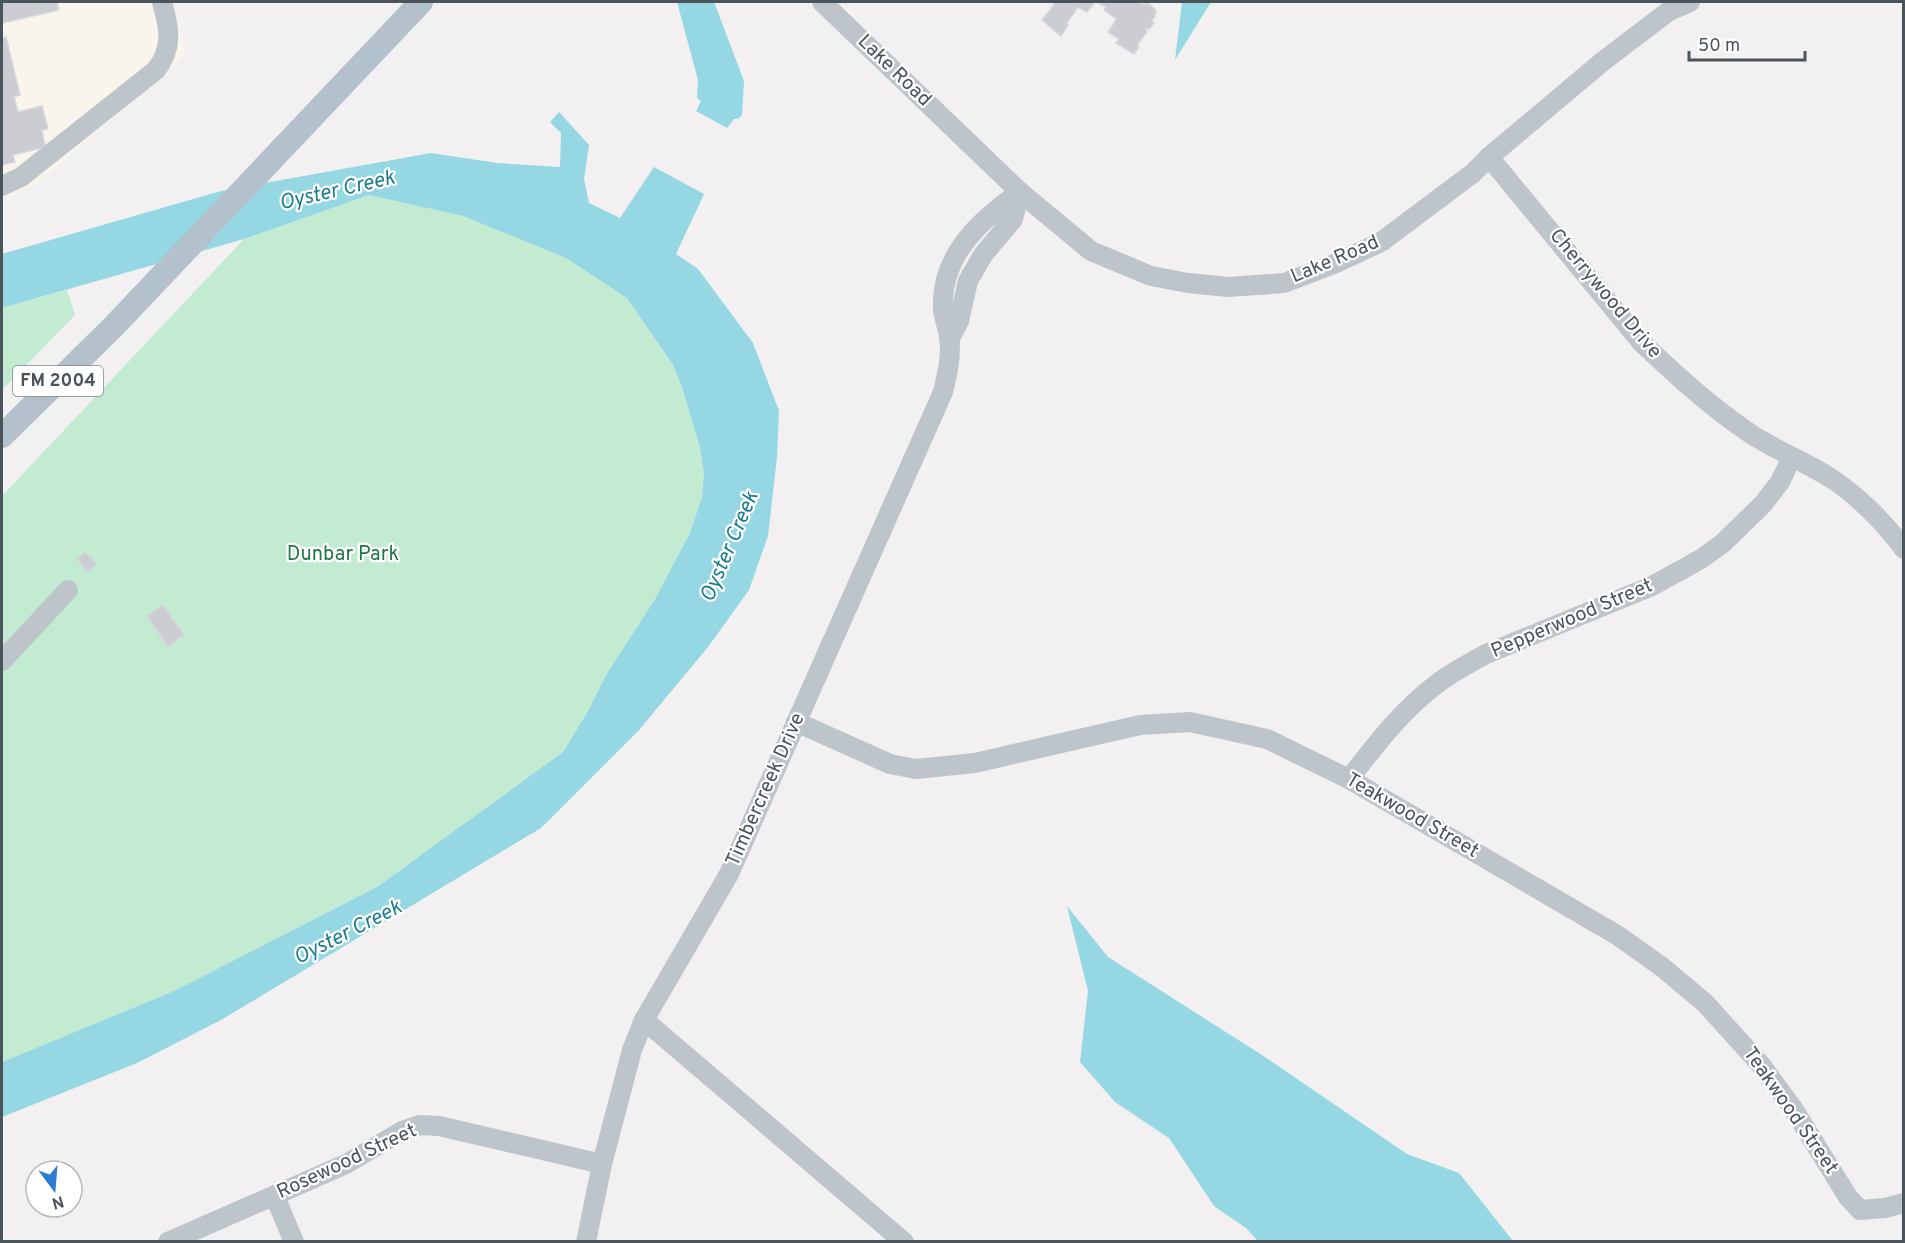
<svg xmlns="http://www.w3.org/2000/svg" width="1905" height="1243" font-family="Overpass,sans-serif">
	<rect width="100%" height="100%" fill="#f2f0f0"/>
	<polygon fill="#faf5ec" points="2,2 172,2 185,55 36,185 2,198"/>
	<g fill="#c3ebd1">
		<polygon points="369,195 463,216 566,258 627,298 673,365 682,387 700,448 704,474 702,497 690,533 654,601 606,675 588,711 563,752 377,887 174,991 2,1062 2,496 244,239"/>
		<polygon points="67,290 75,315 2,390 2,308"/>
	</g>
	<g fill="#95d7e3">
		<polygon points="677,2 714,2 744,81 742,115 738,119 734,119 727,128 696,111 701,101 697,98 698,80"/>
		<polygon points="1182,2 1211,2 1175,60"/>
		<polygon points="559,112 589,145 584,179 589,203 620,218 654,167 704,194 676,254 698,269 753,343 779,411 777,457 768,536 749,590 708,647 639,730 541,828 221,1020 137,1063 2,1117 2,1062 174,991 377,887 563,752 588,711 606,675 654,601 690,533 702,497 704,474 700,448 682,387 673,365 627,298 566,258 463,216 369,195 244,239 2,308 2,254 221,191 431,153 497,163 560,167 561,133 550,122"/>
		<polygon points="1067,906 1108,957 1265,1057 1407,1154 1459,1173 1513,1241 1258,1241 1246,1228 1214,1206 1169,1138 1115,1102 1080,1062 1088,991"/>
	</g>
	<g fill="#cbcdd2" stroke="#d5d7db" stroke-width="1.5">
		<polygon points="2,2 57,2 59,10 2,23"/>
		<polygon points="1053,2 1095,2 1087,12 1078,7 1066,24 1068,25 1061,36 1042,20 1054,5"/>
		<polygon points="1097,2 1137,2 1140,4 1149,4 1156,10 1154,18 1151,21 1154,23 1149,29 1145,28 1147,32 1137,45 1139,46 1134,54 1116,43 1119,39 1108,32 1117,19 1104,10 1106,7"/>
		<polygon points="6,37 20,95 14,97 18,112 42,106 48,129 42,130 45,147 13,155 15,162 2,165 2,38"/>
		<polygon points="85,552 97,564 88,572 77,559"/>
		<polygon points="163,605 184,635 168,647 147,616"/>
	</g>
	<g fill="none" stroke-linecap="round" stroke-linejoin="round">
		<g stroke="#bdc5cb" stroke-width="20">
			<polyline points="822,2 1020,192 1091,251 1151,276 1188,283 1228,287 1284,283 1334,264 1381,242 1473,173 1489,157 1602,62 1669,11 1690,2"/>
			<path d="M1489,157L1642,343C1677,376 1712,408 1751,434C1777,451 1806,462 1832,479C1858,496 1885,523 1904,549"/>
			<path d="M2,186L21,177L156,70C174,47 169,27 162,2"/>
			<polyline points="950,338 959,321 968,281 983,255 1013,219 1020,192"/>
			<polyline points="2,661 68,590"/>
			<polyline points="796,722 890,764 916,769 975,763 1140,725 1190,722 1267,739 1349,779 1617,935 1662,967 1705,1003 1761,1065 1794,1110 1848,1197 1860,1210 1885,1208 1904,1203"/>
			<path d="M1349,779C1376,744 1402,710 1438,683C1453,672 1470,663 1486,654L1652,586L1701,559L1723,543L1763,504L1780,482L1792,457"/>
			<polyline points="644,1020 904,1242"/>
			<polyline points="275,1197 294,1242"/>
			<polyline points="168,1242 346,1164 402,1131 420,1125 439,1126 602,1164"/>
			<path d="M586,1242L602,1164L632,1050L644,1020L729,874L943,392C947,375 952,355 949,337C948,328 944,319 943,310C940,256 979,221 1020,192"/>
		</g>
		<polyline stroke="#b3c1cc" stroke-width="24" points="2,436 114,326 421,2"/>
	</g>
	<g text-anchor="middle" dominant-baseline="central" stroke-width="4.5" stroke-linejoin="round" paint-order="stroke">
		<rect fill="#fff" stroke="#80878c" stroke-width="1.5" x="13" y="366" width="90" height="30" rx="4.5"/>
		<g font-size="18" font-weight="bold" fill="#4a545b">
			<text x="58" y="381">FM 2004</text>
		</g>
		<g font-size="20" fill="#4a545b" stroke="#fff">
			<text transform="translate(894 71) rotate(44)">Lake Road</text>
			<text transform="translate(1335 260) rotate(-23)">Lake Road</text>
			<text transform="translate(1605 294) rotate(50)">Cherrywood Drive</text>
			<text transform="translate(1572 619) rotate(-23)">Pepperwood Street</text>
			<text transform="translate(766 790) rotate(-66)">Timbercreek Drive</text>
			<text transform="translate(1412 816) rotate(30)">Teakwood Street</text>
			<text transform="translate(1790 1111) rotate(55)">Teakwood Street</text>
			<text transform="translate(347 1162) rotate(-25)">Rosewood Street</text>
		</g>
		<g font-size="20" fill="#217647" stroke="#fff">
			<text x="343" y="555">Dunbar Park</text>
		</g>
		<g font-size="21" font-style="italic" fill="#1a7d8f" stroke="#fff">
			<text transform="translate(337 191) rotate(-13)">Oyster Creek</text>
			<text transform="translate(730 547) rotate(-67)">Oyster Creek</text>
			<text transform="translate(348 933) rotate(-27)">Oyster Creek</text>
		</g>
	</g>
	<rect width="1905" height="1243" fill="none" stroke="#4a545b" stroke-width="6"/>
	<g transform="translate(54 1189) rotate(164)"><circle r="28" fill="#ffffff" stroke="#b7bbbd" stroke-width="1.5"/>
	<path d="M0-4.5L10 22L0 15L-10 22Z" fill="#2c7cd0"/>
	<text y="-9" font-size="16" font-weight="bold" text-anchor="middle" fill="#4a545b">N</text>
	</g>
	<path d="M1689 51v9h116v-9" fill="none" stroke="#4a545b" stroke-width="3"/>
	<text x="1698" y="51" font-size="18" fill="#4a545b" stroke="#ffffff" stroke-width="4.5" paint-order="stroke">50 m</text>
</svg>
